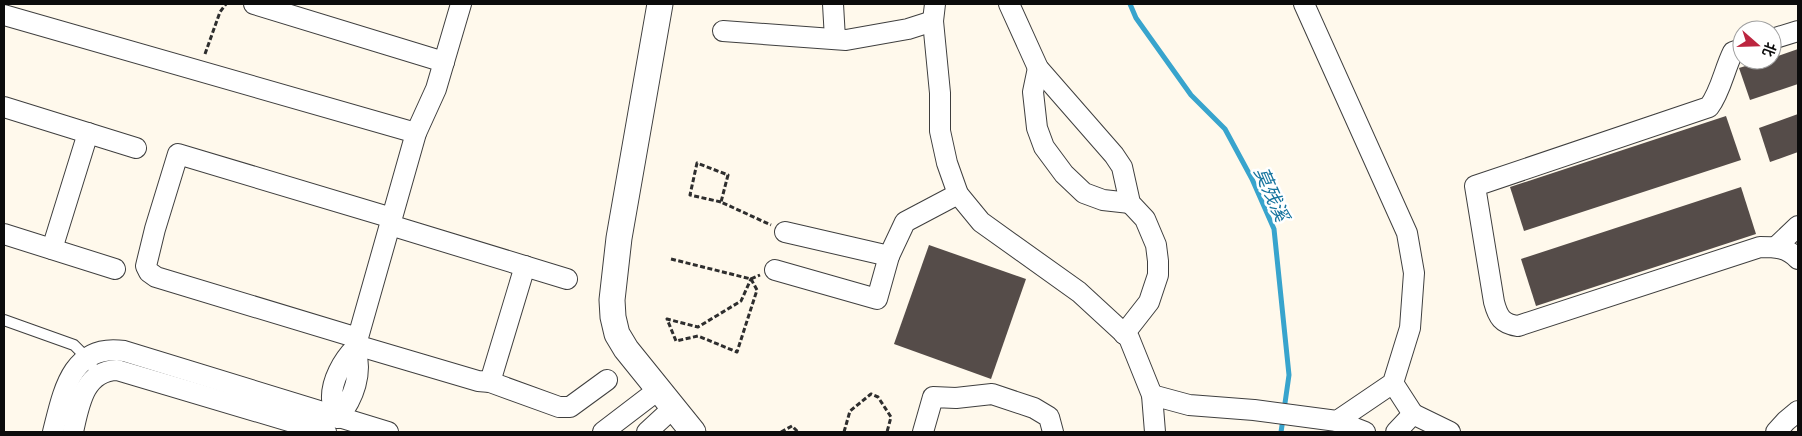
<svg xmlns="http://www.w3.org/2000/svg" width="1802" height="436" font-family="'Source Serif 4','Noto Sans SC',serif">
	<rect width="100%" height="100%" fill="#fff9ec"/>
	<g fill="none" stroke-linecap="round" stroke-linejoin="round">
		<g stroke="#38a4cd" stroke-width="5">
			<polyline points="1130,4 1136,18 1191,95 1225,129 1252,179 1274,229 1289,375 1284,410"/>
			<polyline points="1281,432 1283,419"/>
		</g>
	</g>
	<g fill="#554c49">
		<polygon points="1798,49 1798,84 1750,100 1739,68 1765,60 1772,60 1772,58"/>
		<polygon points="1798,114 1798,152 1770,162 1759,128"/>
		<polygon points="1726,116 1741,160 1524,231 1510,187"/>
		<polygon points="1741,187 1756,234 1536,306 1521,259"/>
		<polygon points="929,245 1026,279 991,379 894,344"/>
	</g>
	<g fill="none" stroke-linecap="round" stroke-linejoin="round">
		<defs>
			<polyline id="service" points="4,320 74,345 87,358 98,376"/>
			<g id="minor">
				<polyline points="254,4 444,62"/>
				<polyline points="833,4 835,39"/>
				<polyline points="935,4 933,21 940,93 940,131 947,163 958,194 981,222 1079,292 1129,338 1152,395 1155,432"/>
				<polyline points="1009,4 1038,68 1114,155 1122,167 1130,203 1145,219 1156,245 1158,261 1158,275 1149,302 1124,334"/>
				<polyline points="4,15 416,133"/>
				<polyline points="723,31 846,40 908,29 933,21"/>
				<polyline points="1772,39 1798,31"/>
				<path d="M1742,49L1733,52C1724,70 1721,91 1709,107L1475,186L1494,302C1498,317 1502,324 1518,326L1760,247C1775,247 1787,247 1798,259"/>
				<polyline points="1038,68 1033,92 1037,128 1044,147 1064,174 1084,193 1103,200 1130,203"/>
				<polyline points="4,107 136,148"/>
				<polyline points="390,225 567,279"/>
				<polyline points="785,232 889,256 905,222 958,194"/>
				<polyline points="4,234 115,269"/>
				<polyline points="1777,246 1798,226"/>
				<polyline points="52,249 88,133"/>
				<polyline points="775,270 877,299 889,256"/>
				<polyline points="358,338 156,277 149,272 146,266 155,229 178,154 392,218"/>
				<polyline points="356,345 478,381 490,382 559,407 570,407 607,380"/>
				<path d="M355,348C343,360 331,381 332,399C332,405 335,412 338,418C354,398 363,373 355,348L416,133L436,89L461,4"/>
				<polyline points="490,382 525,266"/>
				<polyline points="1393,383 1413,414"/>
				<polyline points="1152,395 1189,405 1254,410 1337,421 1393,383 1410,328 1414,273 1407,233 1304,4"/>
				<polyline points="1337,421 1365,432"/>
				<path d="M53,432C63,393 71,343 124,351L388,432"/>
				<path d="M73,432C79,405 84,371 117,370L326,432"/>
				<polyline points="603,432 658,390"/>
				<polyline points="647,432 673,408"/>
				<polyline points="923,432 933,397 956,398 992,394 1034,408 1049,417 1053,432"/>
				<polyline points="1396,432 1413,414 1450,432"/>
				<polyline points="1776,432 1786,421 1798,411"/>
			</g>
			<polyline id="tertiary" points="660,4 619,238 612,300 613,317 617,334 626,349 693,432"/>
		</defs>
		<use href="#service" stroke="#3f3f3f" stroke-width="12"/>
		<use href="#minor" stroke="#3f3f3f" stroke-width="22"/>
		<use href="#tertiary" stroke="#3f3f3f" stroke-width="27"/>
		<g stroke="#2e2e2e" stroke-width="3" stroke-dasharray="5 2.5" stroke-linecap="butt">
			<polyline points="205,54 220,12 226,4"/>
			<polyline points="721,202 690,195 697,163 728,175 721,202 771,225"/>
			<polyline points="671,259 751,279 760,275"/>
			<polygon points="751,279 757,290 737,352 698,336 676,341 667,319 698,327 741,301"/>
			<polyline points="781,432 792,426 798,432"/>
			<polyline points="844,432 850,411 871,394 878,397 891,417 887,432"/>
		</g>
		<use href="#service" stroke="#fff" stroke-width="10"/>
		<use href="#minor" stroke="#fff" stroke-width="20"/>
		<use href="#tertiary" stroke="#fff" stroke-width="25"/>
	</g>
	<g text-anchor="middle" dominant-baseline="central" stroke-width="5" stroke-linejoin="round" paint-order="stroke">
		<g font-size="19" font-style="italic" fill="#16749e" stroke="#fff">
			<text transform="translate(1272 194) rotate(66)">莫残溪</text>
		</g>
	</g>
	<rect width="1802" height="436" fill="none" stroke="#0c0c0c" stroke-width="10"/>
	<g transform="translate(1757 45) rotate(110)"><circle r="24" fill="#ffffff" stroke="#9e9e9e"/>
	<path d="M0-4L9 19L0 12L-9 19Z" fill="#bc253f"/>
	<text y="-8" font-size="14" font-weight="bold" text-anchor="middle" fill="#0c0c0c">北</text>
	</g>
</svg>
